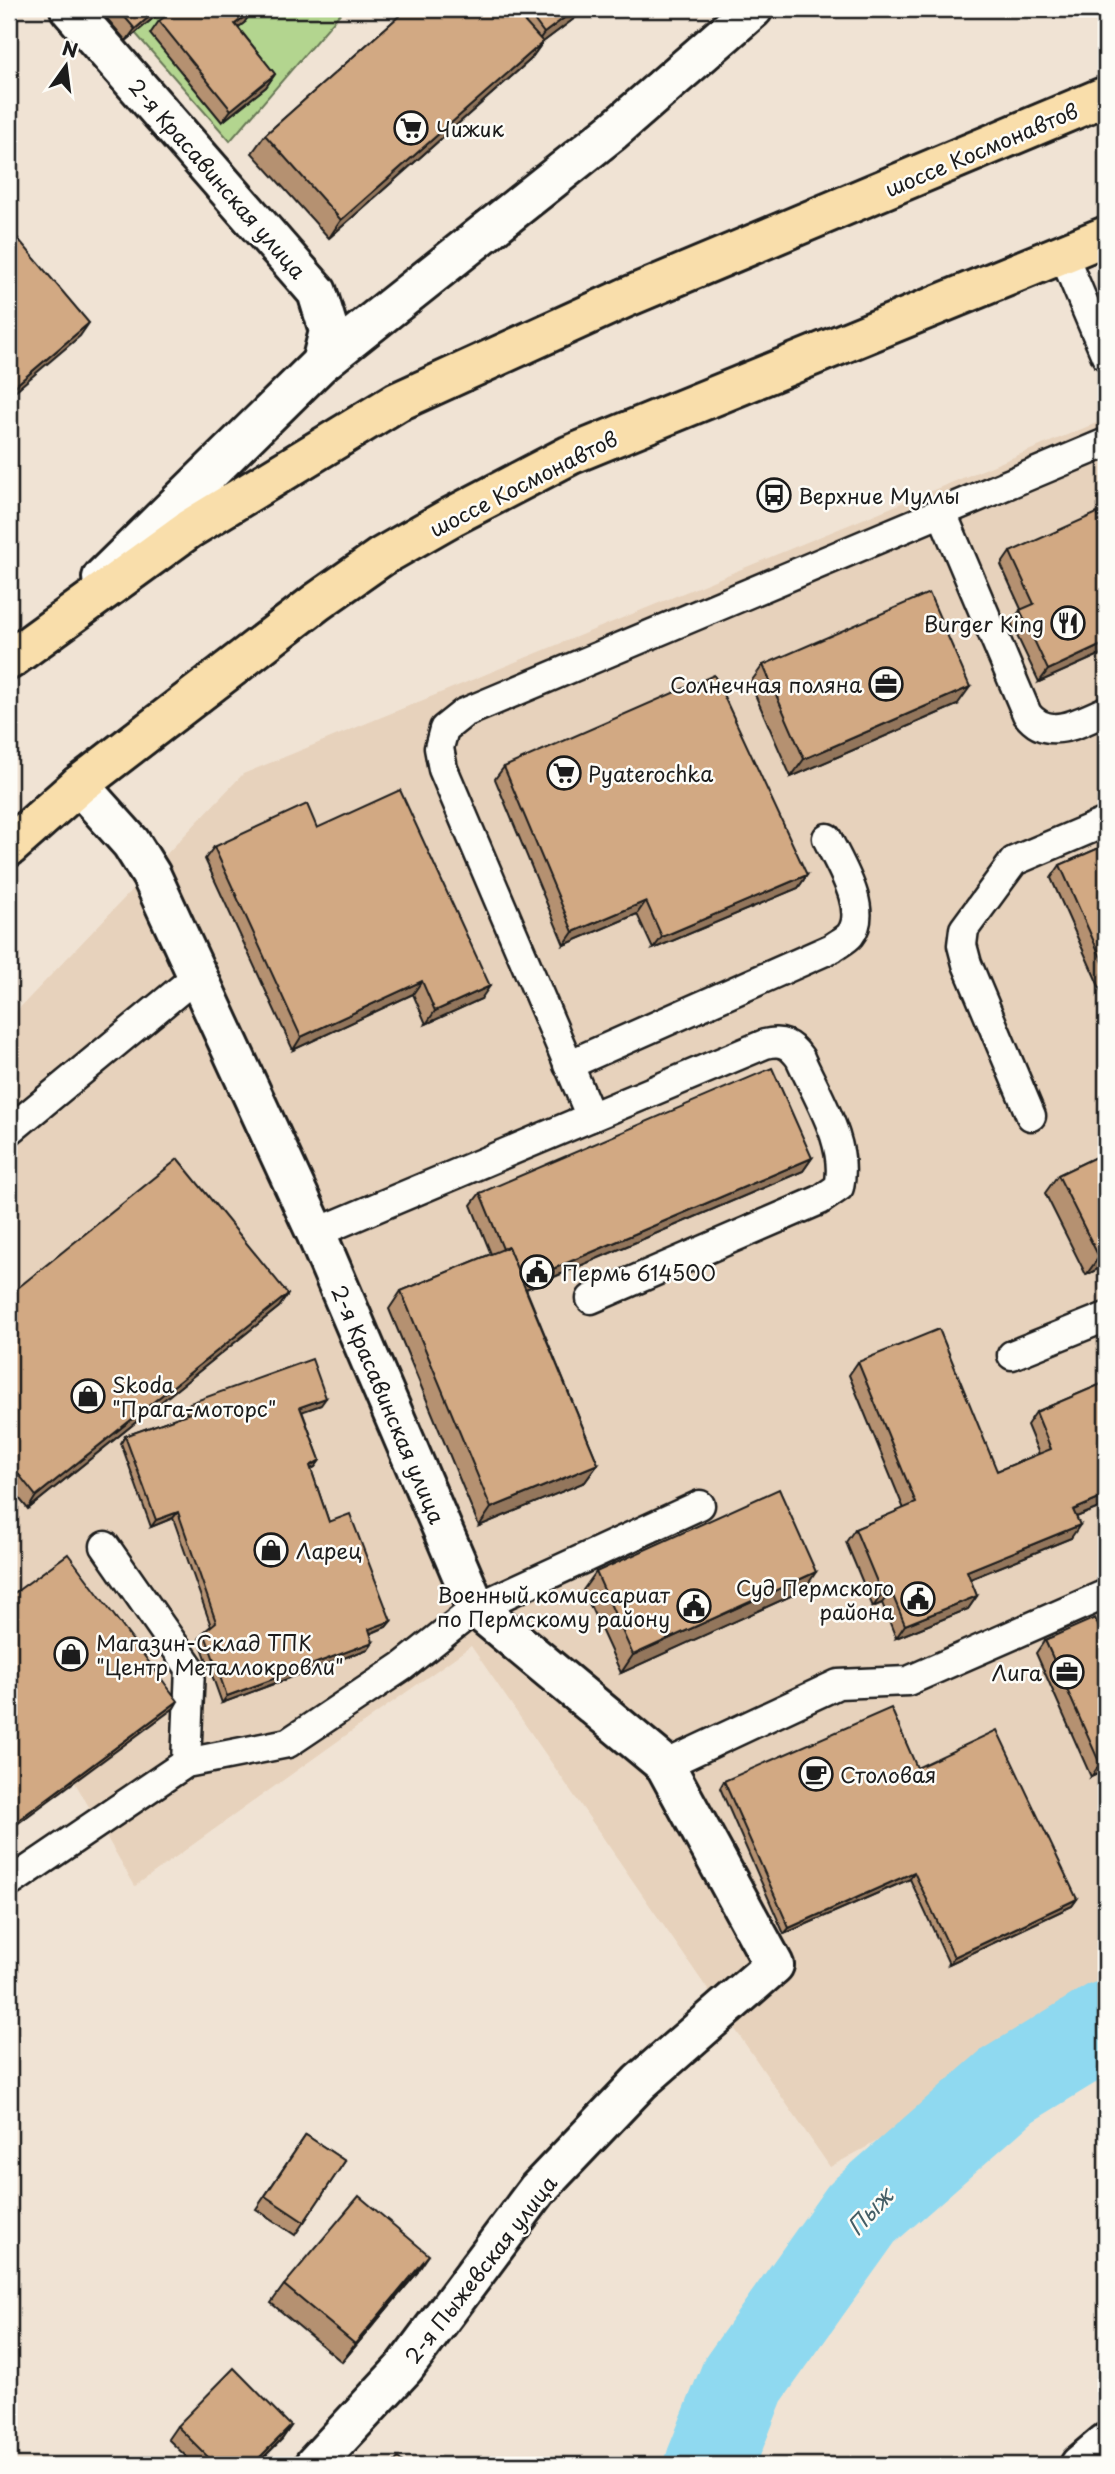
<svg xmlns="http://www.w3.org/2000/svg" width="1115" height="2474" font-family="'Playpen Sans',sans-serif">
	<rect width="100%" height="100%" fill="#f0e3d4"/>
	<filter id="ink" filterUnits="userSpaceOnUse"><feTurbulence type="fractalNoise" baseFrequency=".0143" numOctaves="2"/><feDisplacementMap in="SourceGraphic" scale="14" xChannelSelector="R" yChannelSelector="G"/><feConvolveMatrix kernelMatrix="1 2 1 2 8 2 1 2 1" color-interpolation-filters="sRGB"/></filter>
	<g filter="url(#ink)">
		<polygon fill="#e7d2bc" points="1106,419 1106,2016 830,2167 471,1646 135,1886 9,1669 9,1019 243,774"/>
		<polygon fill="#b3d58f" stroke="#687856" stroke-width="2" points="114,9 344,9 230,141"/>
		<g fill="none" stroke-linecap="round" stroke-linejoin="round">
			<polyline stroke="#8fd9f0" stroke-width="88" points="709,2465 743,2380 862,2213 1008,2085 1106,2025"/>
			<defs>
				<g id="service">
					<polyline points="1063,254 1106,356"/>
					<path d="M942,513L1027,714C1048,742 1080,722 1106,711"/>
					<path d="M568,1065L832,948C837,944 846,940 850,935C870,910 838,862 827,838"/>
					<polyline points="1031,1116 967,964 962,945 964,929 1014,861 1106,822"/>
					<polyline points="9,1131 198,975"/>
					<polyline points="316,1233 591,1117 443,769 439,748 444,729 464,713 1106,443"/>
					<path d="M591,1299L820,1200L839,1187C849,1144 817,1097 800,1058C790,1044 782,1040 765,1044L591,1117"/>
					<polyline points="1012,1355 1106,1317"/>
					<polyline points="105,1546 190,1668 186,1763"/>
					<polyline points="665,1765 838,1684 908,1681 1106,1594"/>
					<polyline points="9,1883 186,1763 288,1743 403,1666 476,1608 700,1505"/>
				</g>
				<g id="minor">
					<polyline points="70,9 317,292 329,331 321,363"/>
					<polyline points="102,578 321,363 613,131 753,9"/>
					<polyline points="79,785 131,843 151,875 316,1233 476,1608 665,1765 774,1965 640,2082 537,2190 405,2367 314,2465"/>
					<polyline points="1080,2465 1106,2443"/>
				</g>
				<g id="primary">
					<polyline points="9,660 189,529 397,402 625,298 1106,96"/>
					<polyline points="9,847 79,785 317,602 381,557 451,517 570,455 1106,236"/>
				</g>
			</defs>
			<use href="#service" stroke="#1c1c1c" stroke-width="33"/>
			<use href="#minor" stroke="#1c1c1c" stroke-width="44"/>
			<use href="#primary" stroke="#1c1c1c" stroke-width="44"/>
			<use href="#service" stroke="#fdfcf7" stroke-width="28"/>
			<use href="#minor" stroke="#fdfcf7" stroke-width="38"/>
			<use href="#primary" stroke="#f9deab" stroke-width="38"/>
		</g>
		<g fill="#b59171" stroke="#1c1c1c" stroke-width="2">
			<polygon points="99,9 164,9 126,41"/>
			<polygon points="407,9 587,9 543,42 530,60 329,238 252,153 265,135"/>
			<polygon points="159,21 244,23 238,27 275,74 266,87 222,122 150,34"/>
			<polygon points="1010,552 1106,652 1039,682 1011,623 1021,609 1001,565"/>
			<polygon points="763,665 957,705 791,777 750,683"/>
			<polygon points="504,767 807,875 798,888 653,949 637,914 564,945 495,779"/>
			<polygon points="317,828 481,999 426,1024 413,994 293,1050 205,859 214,847"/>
			<polygon points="1106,845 1106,1002 1051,878 1060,865"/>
			<polygon points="1106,1152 1106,1265 1086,1275 1045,1193 1058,1175"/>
			<polygon points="812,1158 803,1171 526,1289 598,1464 585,1482 479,1526 389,1309 401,1291 491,1254 471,1205 480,1193"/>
			<polygon points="288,1294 279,1307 28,1509 9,1486 9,1295"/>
			<polygon points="858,1362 997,1471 1039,1454 1027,1425 1036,1412 1106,1382 1106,1505 1076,1517 1071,1538 970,1579 977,1596 968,1609 896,1638 882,1603 873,1607 846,1542 855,1529 904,1509 849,1375"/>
			<polygon points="190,1403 321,1405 302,1411 320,1460 315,1467 311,1469 329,1522 391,1621 386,1627 370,1634 368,1649 222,1703 199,1639 204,1632 211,1626 173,1518 151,1527 121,1443 125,1436 187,1414 185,1409"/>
			<polygon points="596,1572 804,1590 621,1673 583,1590"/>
			<polygon points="1045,1640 1106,1770 1091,1777 1036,1653"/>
			<polygon points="917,1768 1077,1899 1072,1906 949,1964 910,1879 784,1934 720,1788 724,1781"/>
			<polygon points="306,2135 345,2161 295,2235 256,2209"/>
			<polygon points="417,2273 342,2362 271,2303 284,2285"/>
			<polygon points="177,2426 291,2426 282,2439 256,2465 195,2465 168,2439"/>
		</g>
		<g fill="#93765c" stroke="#1c1c1c" stroke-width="2">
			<polygon points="158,9 164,9 126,41 135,29"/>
			<polygon points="576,9 587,9 531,51 544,33"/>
			<polygon points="253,10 244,23 226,37 235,24"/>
			<polygon points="543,42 530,60 329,238 341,220"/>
			<polygon points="275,74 266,87 222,122 231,110"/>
			<polygon points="89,323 80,336 9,396 9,391"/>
			<polygon points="1106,643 1106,652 1039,682 1048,670"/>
			<polygon points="970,687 957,705 791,777 804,759"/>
			<polygon points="807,875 798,888 653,949 662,937"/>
			<polygon points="646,901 637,914 564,945 573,932"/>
			<polygon points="422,981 413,994 293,1050 301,1037"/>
			<polygon points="490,986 481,999 426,1024 435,1011"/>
			<polygon points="812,1158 803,1171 509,1296 518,1284"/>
			<polygon points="1106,1253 1106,1265 1086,1275 1099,1257"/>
			<polygon points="288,1294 279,1307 28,1509 36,1496"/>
			<polygon points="326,1398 321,1405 296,1414 300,1407"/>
			<polygon points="320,1460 315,1467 305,1472 310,1466"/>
			<polygon points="598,1464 585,1482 479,1526 491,1508"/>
			<polygon points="1106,1496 1106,1505 1064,1522 1073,1510"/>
			<polygon points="178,1512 173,1518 151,1527 156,1520"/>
			<polygon points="1080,1525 1071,1538 958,1584 967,1571"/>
			<polygon points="816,1572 804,1590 621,1673 633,1655"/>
			<polygon points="891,1591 882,1603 873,1607 882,1594"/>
			<polygon points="977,1596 968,1609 896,1638 905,1625"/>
			<polygon points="391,1621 386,1627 364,1636 369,1629"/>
			<polygon points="373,1642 368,1649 222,1703 227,1696"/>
			<polygon points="178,1701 174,1708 9,1830 9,1827"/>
			<polygon points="1106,1761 1106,1770 1091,1777 1100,1764"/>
			<polygon points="914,1872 910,1879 784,1934 789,1928"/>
			<polygon points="1077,1899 1072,1906 949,1964 954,1957"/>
			<polygon points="429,2255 417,2273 342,2362 355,2344"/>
			<polygon points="291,2426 282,2439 256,2465 252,2465"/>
		</g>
		<g fill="#d2a983" stroke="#1c1c1c" stroke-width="2">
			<polygon points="118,9 158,9 135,29"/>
			<polygon points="175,9 252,9 253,10 235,24 275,74 231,110 159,21"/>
			<polygon points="407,9 513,9 543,42 341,220 265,135"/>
			<polygon points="526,9 576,9 544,33"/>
			<polygon points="9,228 89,323 9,391"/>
			<polygon points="1097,513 1106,533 1106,643 1048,670 1020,610 1034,604 1010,552"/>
			<polygon points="929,593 970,687 804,759 763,665"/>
			<polygon points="714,675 807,875 662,937 646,901 573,932 504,767"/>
			<polygon points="400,790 490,986 435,1011 422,981 301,1037 214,847 307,804 317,828"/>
			<polygon points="1106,845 1106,969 1060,865"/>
			<polygon points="772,1068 812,1158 522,1282 508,1247 503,1249 480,1193"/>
			<polygon points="1106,1152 1106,1253 1099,1257 1058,1175"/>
			<polygon points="178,1159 288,1294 36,1496 9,1462 9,1295"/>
			<polygon points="508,1247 598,1464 491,1508 401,1291"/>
			<polygon points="939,1329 997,1471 1051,1449 1036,1412 1106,1382 1106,1496 1073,1510 1080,1525 967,1571 977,1596 905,1625 891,1591 882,1594 855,1529 916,1503 858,1362"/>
			<polygon points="312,1359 326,1398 300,1407 320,1460 310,1466 329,1522 350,1514 391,1621 369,1629 373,1642 227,1696 204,1632 216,1622 178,1512 156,1520 125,1436 193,1412 190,1403"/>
			<polygon points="779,1489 816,1572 633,1655 596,1572"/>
			<polygon points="68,1554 178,1701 9,1827 9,1597"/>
			<polygon points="1095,1618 1106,1644 1106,1761 1100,1764 1045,1640"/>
			<polygon points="891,1708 917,1768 997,1730 1077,1899 954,1957 914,1872 789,1928 724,1781"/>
			<polygon points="306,2135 345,2161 304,2222 265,2196"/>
			<polygon points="359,2196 429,2255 355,2344 284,2285"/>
			<polygon points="234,2368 291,2426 252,2465 216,2465 177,2426"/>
			<polygon points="398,2458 406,2465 392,2465"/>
		</g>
	</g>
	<defs>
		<symbol id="supermarket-ring" viewBox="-11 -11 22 22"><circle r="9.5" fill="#fdfcf7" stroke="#1c1c1c" stroke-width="1.5"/><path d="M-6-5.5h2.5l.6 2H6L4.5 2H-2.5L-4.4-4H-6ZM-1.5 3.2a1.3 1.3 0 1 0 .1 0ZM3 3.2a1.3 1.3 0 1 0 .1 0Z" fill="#1c1c1c"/></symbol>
		<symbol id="bus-ring" viewBox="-11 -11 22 22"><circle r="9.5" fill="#fdfcf7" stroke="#1c1c1c" stroke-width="1.5"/><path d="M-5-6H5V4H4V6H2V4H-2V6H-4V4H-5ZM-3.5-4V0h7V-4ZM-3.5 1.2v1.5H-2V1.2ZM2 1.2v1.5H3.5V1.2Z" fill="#1c1c1c"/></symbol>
		<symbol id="restaurant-ring" viewBox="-11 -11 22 22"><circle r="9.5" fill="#fdfcf7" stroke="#1c1c1c" stroke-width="1.5"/><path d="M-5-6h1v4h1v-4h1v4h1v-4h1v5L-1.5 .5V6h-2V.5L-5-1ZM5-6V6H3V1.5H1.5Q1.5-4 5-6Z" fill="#1c1c1c"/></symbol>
		<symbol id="office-ring" viewBox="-11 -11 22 22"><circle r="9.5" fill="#fdfcf7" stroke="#1c1c1c" stroke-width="1.5"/><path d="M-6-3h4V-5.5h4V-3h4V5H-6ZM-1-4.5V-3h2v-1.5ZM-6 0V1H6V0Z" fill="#1c1c1c"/></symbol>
		<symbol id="civic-ring" viewBox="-11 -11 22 22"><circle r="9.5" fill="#fdfcf7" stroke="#1c1c1c" stroke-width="1.5"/><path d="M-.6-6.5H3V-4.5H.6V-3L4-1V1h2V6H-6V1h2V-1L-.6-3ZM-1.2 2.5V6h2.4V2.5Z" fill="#1c1c1c"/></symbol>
		<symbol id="shop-ring" viewBox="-11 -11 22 22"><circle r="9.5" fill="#fdfcf7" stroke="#1c1c1c" stroke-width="1.5"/><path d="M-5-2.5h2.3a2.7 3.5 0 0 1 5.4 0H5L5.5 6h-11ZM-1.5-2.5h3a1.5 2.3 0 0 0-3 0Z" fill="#1c1c1c"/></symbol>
		<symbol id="cafe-ring" viewBox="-11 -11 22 22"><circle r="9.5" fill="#fdfcf7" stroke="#1c1c1c" stroke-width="1.5"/><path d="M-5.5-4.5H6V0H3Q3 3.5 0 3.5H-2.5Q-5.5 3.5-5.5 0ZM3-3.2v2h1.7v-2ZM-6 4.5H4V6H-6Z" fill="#1c1c1c"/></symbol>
	</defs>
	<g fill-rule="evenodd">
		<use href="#supermarket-ring" x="392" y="109" width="38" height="38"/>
		<use href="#bus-ring" x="755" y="476" width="38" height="38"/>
		<use href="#restaurant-ring" x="1049" y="604" width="38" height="38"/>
		<use href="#office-ring" x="867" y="665" width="38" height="38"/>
		<use href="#supermarket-ring" x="545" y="754" width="38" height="38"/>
		<use href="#civic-ring" x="518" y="1253" width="38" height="38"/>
		<use href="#shop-ring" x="69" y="1377" width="38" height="38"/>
		<use href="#shop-ring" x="252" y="1531" width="38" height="38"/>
		<use href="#civic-ring" x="899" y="1580" width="38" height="38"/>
		<use href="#civic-ring" x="675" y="1587" width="38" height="38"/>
		<use href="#shop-ring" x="52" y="1635" width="38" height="38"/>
		<use href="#office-ring" x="1048" y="1653" width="38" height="38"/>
		<use href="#cafe-ring" x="797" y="1755" width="38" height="38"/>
	</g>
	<g text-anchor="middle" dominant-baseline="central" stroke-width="5" stroke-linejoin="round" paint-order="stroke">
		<g font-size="21" fill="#1c1c1c" stroke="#fdfcf7" text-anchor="start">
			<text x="436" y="128">Чижик</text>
			<text x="798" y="495">Верхние Муллы</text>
			<text x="1044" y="623" text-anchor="end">Burger King</text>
			<text x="862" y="684" text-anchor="end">Солнечная поляна</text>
			<text x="588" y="773">Pyaterochka</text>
			<text x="562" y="1272">Пермь 614500</text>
			<text x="112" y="1384">Skoda<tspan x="112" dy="24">"Прага-моторс"</tspan></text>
			<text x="296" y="1550">Ларец</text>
			<text x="894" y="1587" text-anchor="end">Суд Пермского<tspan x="894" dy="24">района</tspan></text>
			<text x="670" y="1594" text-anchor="end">Военный комиссариат<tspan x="670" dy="24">по Пермскому району</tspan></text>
			<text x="96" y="1642">Магазин-Склад ТПК<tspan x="96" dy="24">"Центр Металлокровли"</tspan></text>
			<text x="1042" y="1672" text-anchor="end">Лига</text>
			<text x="840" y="1774">Столовая</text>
		</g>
		<g font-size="21" fill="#1c1c1c" stroke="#fdfcf7">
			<text transform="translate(981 149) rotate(-23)">шоссе Космонавтов</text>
			<text transform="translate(218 178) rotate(49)">2-я Красавинская улица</text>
			<text transform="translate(523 483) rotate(-27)">шоссе Космонавтов</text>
			<text transform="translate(389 1404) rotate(67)">2-я Красавинская улица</text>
			<text transform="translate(480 2269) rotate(-52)">2-я Пыжевская улица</text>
		</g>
		<g font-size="23" font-style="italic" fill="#445e66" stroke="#fdfcf7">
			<text transform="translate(869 2211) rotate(-47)">Пыж</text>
		</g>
	</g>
	<rect width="1115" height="2474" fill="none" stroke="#fdfcf7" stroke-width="35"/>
	<rect x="18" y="18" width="1080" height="2439" fill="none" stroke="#1c1c1c" stroke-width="2.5" filter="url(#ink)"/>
	<g transform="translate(66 66) rotate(14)" stroke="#fdfcf7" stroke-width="5" paint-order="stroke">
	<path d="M0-5L12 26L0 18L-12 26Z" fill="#1c1c1c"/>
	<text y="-10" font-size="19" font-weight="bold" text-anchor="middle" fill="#1c1c1c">N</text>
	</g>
</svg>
